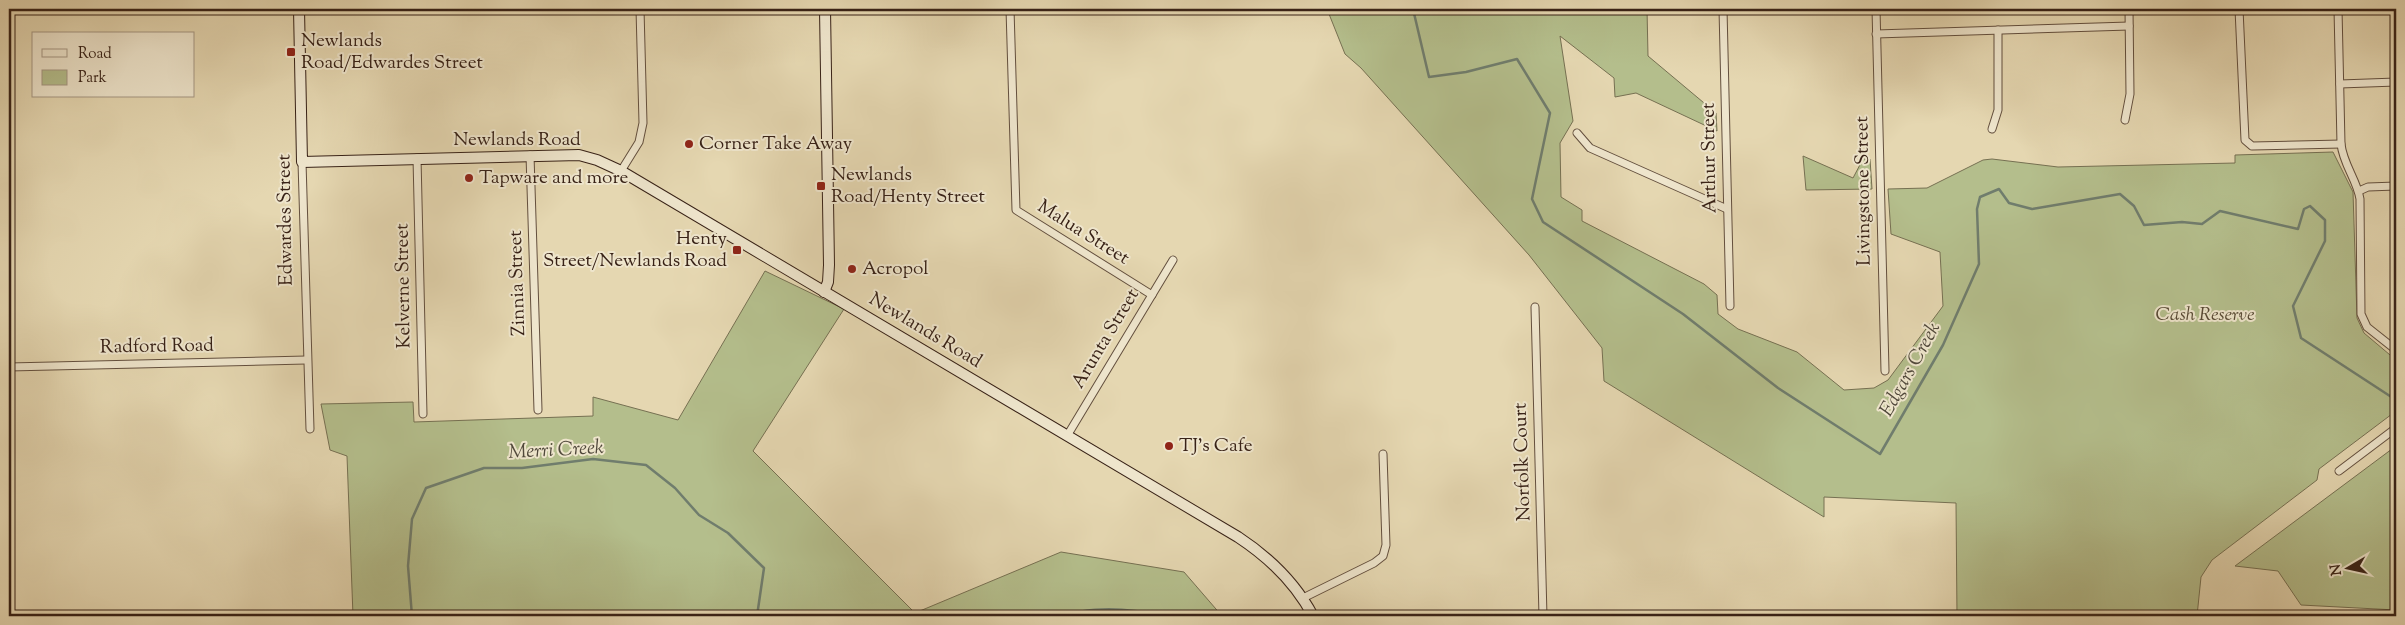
<svg xmlns="http://www.w3.org/2000/svg" width="2405" height="625" font-family="'Sorts Mill Goudy',serif">
	<rect width="100%" height="100%" fill="#e5d7b1"/>
	<filter id="stains"><feTurbulence type="fractalNoise" baseFrequency=".004" numOctaves="4"/><feColorMatrix values="0 0 0 0 .2 0 0 0 0 .09 0 0 0 0 .02 0 0 0 .5 -.17"/></filter>
	<radialGradient id="worn" r=".72"><stop offset=".6" stop-color="#630" stop-opacity="0"/><stop offset="1" stop-color="#630" stop-opacity=".3"/></radialGradient>
	<g fill="#b4be8c" stroke="#767052">
		<polygon points="1327,9 1647,9 1648,56 1716,113 1717,131 1636,93 1615,97 1614,78 1560,36 1573,121 1560,143 1561,197 1582,210 1582,221 1704,284 1717,295 1718,314 1738,329 1797,352 1844,390 1874,388 1888,380 1943,306 1940,252 1891,234 1888,189 1927,188 1983,160 1992,159 2058,167 2235,163 2235,155 2333,152 2353,192 2357,318 2364,333 2396,360 2396,411 2319,469 2317,480 2212,560 2201,577 2197,616 1957,616 1956,503 1824,497 1824,517 1604,381 1602,348 1529,255 1361,68 1345,54"/>
		<polygon points="1803,156 1853,178 1863,159 1870,159 1872,189 1806,190"/>
		<polygon points="765,271 844,309 753,451 915,613 1061,552 1184,572 1222,616 353,616 347,456 330,450 321,404 413,402 414,422 593,416 593,397 678,420"/>
		<polygon points="2396,446 2396,610 2301,605 2278,571 2235,566"/>
	</g>
	<g fill="none" stroke-linecap="round" stroke-linejoin="round">
		<g stroke="#707d6d" stroke-width="2.5">
			<polyline points="1413,9 1429,77 1466,72 1517,59 1550,113 1532,199 1543,222 1683,314 1778,388 1880,454 1943,345 1979,264 1977,209 1980,197 1999,189 2009,203 2032,209 2120,194 2134,206 2144,225 2182,222 2202,224 2220,211 2298,229 2304,209 2310,206 2325,220 2325,241 2293,306 2301,338 2396,400"/>
			<polyline points="412,616 408,566 412,519 426,488 484,468 522,468 593,459 646,465 675,488 699,515 728,533 764,568 757,616"/>
			<path d="M1057,616C1085,610 1105,607 1135,611C1142,612 1151,612 1157,616"/>
		</g>
		<defs>
			<g id="street">
				<polyline points="1010,9 1016,210 1152,295"/>
				<polyline points="1723,9 1730,306"/>
				<polyline points="1876,9 1885,371"/>
				<polyline points="2239,9 2245,140 2252,146 2341,144"/>
				<path d="M2338,9L2341,144C2343,164 2357,180 2360,199L2361,314L2367,327L2396,350"/>
				<polyline points="1876,34 2129,26"/>
				<polyline points="2340,84 2396,82"/>
				<polyline points="2125,120 2130,94 2129,9"/>
				<polyline points="1992,129 1998,110 1998,30"/>
				<polyline points="1577,133 1590,148 1727,209"/>
				<polyline points="530,155 538,410"/>
				<polyline points="417,158 423,414"/>
				<polyline points="302,162 310,429"/>
				<polyline points="621,171 639,142 643,123 640,9"/>
				<polyline points="2359,191 2368,187 2396,186"/>
				<polyline points="1535,307 1543,616"/>
				<polyline points="9,367 306,360"/>
				<polyline points="1067,436 1173,260"/>
				<polyline points="2339,471 2396,428"/>
				<polyline points="1303,598 1374,563 1383,556 1386,545 1383,454"/>
			</g>
			<g id="secondary">
				<path d="M299,9L302,162L579,155L597,160L621,171L1238,537C1270,558 1295,582 1313,616"/>
				<polyline points="824,292 828,282 829,265 825,9"/>
			</g>
		</defs>
		<use href="#street" stroke="#634f3e" stroke-width="9"/>
		<use href="#secondary" stroke="#382217" stroke-width="12"/>
		<use href="#street" stroke="#eee5cc" stroke-width="7"/>
		<use href="#secondary" stroke="#eee5cc" stroke-width="10"/>
	</g>
	<g fill="#8f2418" stroke="#eee5cc" stroke-width="2">
		<rect x="286" y="47" width="10" height="10" rx="2.5"/>
		<circle cx="689" cy="144" r="5"/>
		<circle cx="469" cy="178" r="5"/>
		<rect x="816" y="181" width="10" height="10" rx="2.5"/>
		<rect x="732" y="245" width="10" height="10" rx="2.5"/>
		<circle cx="852" cy="269" r="5"/>
		<circle cx="1169" cy="446" r="5"/>
	</g>
	<g text-anchor="middle" dominant-baseline="central" stroke-width="4" stroke-linejoin="round" paint-order="stroke">
		<g font-size="19" fill="#382217" stroke="#eee5cc" text-anchor="start">
			<text x="301" y="41">Newlands<tspan x="301" dy="22">Road/Edwardes Street</tspan></text>
			<text x="699" y="144">Corner Take Away</text>
			<text x="831" y="175">Newlands<tspan x="831" dy="22">Road/Henty Street</tspan></text>
			<text x="479" y="178">Tapware and more</text>
			<text x="727" y="239" text-anchor="end">Henty<tspan x="727" dy="22">Street/Newlands Road</tspan></text>
			<text x="862" y="269">Acropol</text>
			<text x="1179" y="446">TJ's Cafe</text>
		</g>
		<g font-size="19" fill="#382217" stroke="#eee5cc">
			<text x="517" y="140">Newlands Road</text>
			<text transform="translate(1710 158) rotate(-91)">Arthur Street</text>
			<text transform="translate(1864 191) rotate(-91)">Livingstone Street</text>
			<text transform="translate(286 220) rotate(-91)">Edwardes Street</text>
			<text transform="translate(1083 233) rotate(32)">Malua Street</text>
			<text transform="translate(518 283) rotate(-92)">Zinnia Street</text>
			<text transform="translate(404 286) rotate(-91)">Kelverne Street</text>
			<text transform="translate(925 331) rotate(31)">Newlands Road</text>
			<text transform="translate(1106 339) rotate(-59)">Arunta Street</text>
			<text transform="translate(157 347) rotate(-1)">Radford Road</text>
			<text transform="translate(1523 462) rotate(-92)">Norfolk Court</text>
		</g>
		<g font-size="19" font-style="italic" fill="#574934" stroke="#eee5cc">
			<text x="2205" y="315">Cash Reserve</text>
		</g>
		<g font-size="20" font-style="italic" fill="#50483b" stroke="#eee5cc">
			<text transform="translate(1911 370) rotate(-61)">Edgars Creek</text>
			<text transform="translate(556 451) rotate(-3)">Merri Creek</text>
		</g>
	</g>
	<rect width="2405" height="625" fill="none" stroke="#e5d7b1" stroke-width="30"/>
	<rect x="10" y="10" width="2385" height="605" fill="none" stroke="#382217" stroke-width="2.5"/>
	<rect x="15" y="15" width="2375" height="595" fill="none" stroke="#382217"/>
	<rect x="32" y="32" width="162" height="65" fill="#eee5cc" stroke="#a59784"/>
	<rect x="42" y="49" width="25" height="8" fill="#eee5cc" stroke="#a59784"/>
	<text x="78" y="58" font-size="15" fill="#382217">Road</text>
	<rect x="42" y="70" width="25" height="15" fill="#b4be8c" stroke="#a59784"/>
	<text x="78" y="82" font-size="15" fill="#382217">Park</text>
	<g transform="translate(2348 568) rotate(261)" stroke="#eee5cc" stroke-width="4" paint-order="stroke">
	<path d="M0-4L9 19L0 12L-9 19Z" fill="#382217"/>
	<text y="-8" font-size="14" font-weight="bold" text-anchor="middle" fill="#382217">N</text>
	</g>
	<rect width="100%" height="100%" filter="url(#stains)"/>
	<rect width="100%" height="100%" fill="url(#worn)"/>
</svg>
